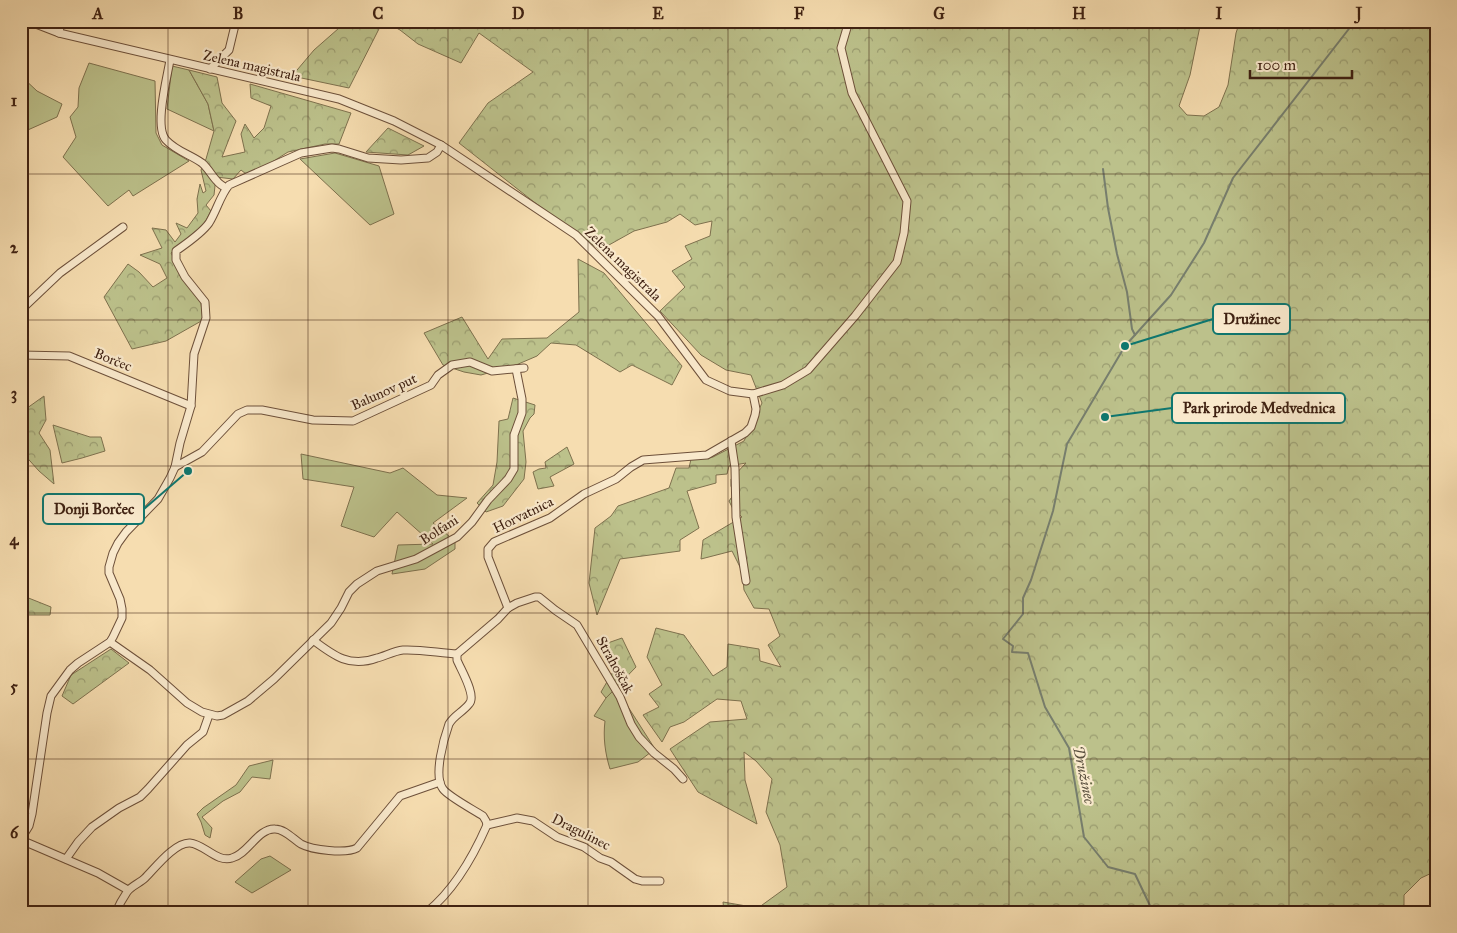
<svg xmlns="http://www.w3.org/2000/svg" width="1457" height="933" font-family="'IM FELL Great Primer',serif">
	<defs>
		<pattern id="forest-crowns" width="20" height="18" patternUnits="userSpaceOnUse" patternTransform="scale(1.25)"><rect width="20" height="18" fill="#bcc18b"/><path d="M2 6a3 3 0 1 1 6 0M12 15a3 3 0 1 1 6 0" fill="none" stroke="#9a9c70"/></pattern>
	</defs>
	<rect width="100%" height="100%" fill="#f6ddb0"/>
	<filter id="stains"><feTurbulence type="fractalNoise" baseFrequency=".004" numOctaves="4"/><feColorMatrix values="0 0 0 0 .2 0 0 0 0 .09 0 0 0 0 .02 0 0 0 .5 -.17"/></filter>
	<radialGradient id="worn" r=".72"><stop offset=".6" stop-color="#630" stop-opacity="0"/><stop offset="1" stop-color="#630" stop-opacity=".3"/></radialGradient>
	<g fill="#bcc18b" stroke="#7e714e">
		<polygon points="89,63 155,81 156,133 162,145 189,161 133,196 129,190 108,206 63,157 76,137 70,117 78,107 79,88"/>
		<polygon points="172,66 189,70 208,104 214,131 167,109"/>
		<polygon points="21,76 37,91 62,104 57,117 21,133"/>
		<polygon points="335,153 379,166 394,214 370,225 300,159"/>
		<polygon points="301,454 390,473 403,468 437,495 467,498 433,523 455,541 455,549 425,569 392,574 398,545 433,544 397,512 374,537 341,526 354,487 303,479"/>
		<path d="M616,688L655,749L638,762L610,769C605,753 603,737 605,721L594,716L606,698Z"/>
		<polygon points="273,760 270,779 252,777 240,792 223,801 202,817 212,828 210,838 205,835 201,822 197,814 203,808 236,785 249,766"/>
		<polygon points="270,856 291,870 252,893 235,882 261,859"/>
	</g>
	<g fill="url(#forest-crowns)" stroke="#7e714e">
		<polygon points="347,21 383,21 349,88 292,76 314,50"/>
		<polygon points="384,21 1203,21 1200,26 1190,75 1179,106 1187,115 1204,116 1219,107 1228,85 1236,33 1240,21 1436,21 1436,871 1421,878 1404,895 1404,907 1396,912 724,912 723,902 758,908 787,887 780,845 766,812 772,779 756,761 744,752 745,780 757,824 698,792 670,749 710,722 747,719 741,701 717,699 684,722 670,727 662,742 643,715 659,707 649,694 662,685 647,657 656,628 684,635 713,676 727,667 728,644 759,649 760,661 781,667 768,645 780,636 769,609 754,608 744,590 742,571 732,551 701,559 703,540 742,517 733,509 729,501 734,494 731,486 731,479 746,463 729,466 727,474 716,475 716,483 687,491 699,528 680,540 680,551 620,559 597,615 589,583 595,528 611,516 618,506 669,488 676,468 689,468 691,459 713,457 744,441 762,403 751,375 726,370 701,355 660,311 685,287 672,271 692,259 685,246 710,236 712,221 695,225 680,214 667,222 634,231 600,250 534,202 459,143 488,103 533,72 479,33 461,63 418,44 400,30"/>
		<polygon points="189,70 217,77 222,103 236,121 222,157 245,152 241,134 245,124 254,138 264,128 271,106 251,98 250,84 351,113 339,144 325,144 288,152 269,164 246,174 241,170 233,179 216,177 214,195 206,205 211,211 204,224 171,253 190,288 201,303 203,320 166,341 132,349 104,297 128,264 139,272 153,287 167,278 160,264 140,255 162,248 152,228 166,230 175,242 181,234 176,223 187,228 198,213 197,199 200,184 203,193 206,191 201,170 206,159 214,131 208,104"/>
		<polygon points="388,128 424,146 408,155 366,152"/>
		<polygon points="578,259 604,273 682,366 672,385 632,365 620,372 576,345 551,343 537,356 516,365 481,375 464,372 443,365 424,333 462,317 488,359 502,339 547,338 579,312"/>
		<polygon points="44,396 46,420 39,433 50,450 54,484 39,471 21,451 21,428 27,424 23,411"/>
		<polygon points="513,398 535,405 534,414 530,418 523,431 526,462 524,479 503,506 486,512 477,503 493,485 497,462 499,421 508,419"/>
		<polygon points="53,425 90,437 101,437 105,451 82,458 62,463"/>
		<polygon points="567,447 574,464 550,477 554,486 538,489 533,472 539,469 546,468 545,462"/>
		<polygon points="21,595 51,607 50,615 26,615 21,611"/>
		<polygon points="622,638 636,667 606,698 601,692 614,670 602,645"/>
		<polygon points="111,649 129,663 73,704 62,696 71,675"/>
	</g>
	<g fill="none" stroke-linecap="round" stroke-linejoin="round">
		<g stroke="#777e6d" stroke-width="2">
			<polyline points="1103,169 1108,208 1117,254 1127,292 1132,329 1135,335"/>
			<polyline points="1153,912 1135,874 1108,867 1084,837 1069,748 1045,707 1028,653 1012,652 1013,646 1003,639 1023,614 1023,598 1031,580 1053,511 1067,444 1125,346 1171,295 1204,243 1233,178 1355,21"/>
		</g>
		<defs>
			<g id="minor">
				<polyline points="28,21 59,33 339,99 394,121 441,145 576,235 658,316 706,380 730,391 753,394 783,385 808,370 855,316 897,262 904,233 907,201 852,93 841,48 849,21"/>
				<polyline points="59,33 61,21"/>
				<path d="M170,60C167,78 154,127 166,140C176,151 191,155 202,163C208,168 212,176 217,181C219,184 223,186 226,188"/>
				<polyline points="210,69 229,50 236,21"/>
				<polyline points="21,310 60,273 123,227"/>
				<polyline points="21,355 69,356 191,406"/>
				<polyline points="731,441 735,468 736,517 746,581"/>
				<polyline points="175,467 202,452 238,414 247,410 262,410 313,420 353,421 431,385 438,375 452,365 470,362 492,371 524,368"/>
				<polyline points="508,608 488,557 488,549 494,542 550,518 584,494 616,479 631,467 643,460 707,455 745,433 751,427 755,415 756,409 753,394"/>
				<path d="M313,640C334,656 350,668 377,658C385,656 394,651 403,650C420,649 439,653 457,654"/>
				<polyline points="110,642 150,670 187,703 202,712 217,716 223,715 248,701 274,679 331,623 341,608 349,592 357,584 377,571 416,559 457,537 472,522 488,500 508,479 514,469 514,435 522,413 522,399 516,369"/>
				<polyline points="487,825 517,818 533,821 557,837 584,847 600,858 611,862 635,879 642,881 660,881"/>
				<path d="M21,839L29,826L32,814L47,713L51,696L70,670L78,663L110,642L113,637L122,618V609L120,599L109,573V567L113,553L118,543L126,532L158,499L170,478L175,467L180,443L191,406L194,354L206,318L205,302L185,277L176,260V251C187,243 201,234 209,223C217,210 220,196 229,185L301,153L332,148L339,149L368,158L401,160L428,158L437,152L441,145"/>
				<polyline points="21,840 98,873 128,890"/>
				<polyline points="66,859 78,842 92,827 119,808 140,797 148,789 187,745 203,732 209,715"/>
				<path d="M116,912C119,905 123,898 127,892C131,886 140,883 145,878C155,868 175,842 190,843C204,844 217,863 232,858C248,854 258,828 275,829C285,829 293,839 301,844C312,850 346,854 357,848L400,796L440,782"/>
				<path d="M427,912C454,890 473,857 487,825L486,821L483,816C474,810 449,797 443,789C433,776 444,738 449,724C454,715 463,712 469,704C477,696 461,670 457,660V654L498,619L508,608L517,603L535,597H539L555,610L577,625L620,697L631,724L639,737L654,753L674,769L683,779"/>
			</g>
		</defs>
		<use href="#minor" stroke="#6d503a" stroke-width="9"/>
		<use href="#minor" stroke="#f9e9cc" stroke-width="7"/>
	</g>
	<path fill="none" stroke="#3f2112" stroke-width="1" stroke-opacity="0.55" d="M168,21V912M308,21V912M448,21V912M588,21V912M728,21V912M869,21V912M1009,21V912M1149,21V912M1289,21V912M21,174H1436M21,320H1436M21,466H1436M21,613H1436M21,759H1436"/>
	<g text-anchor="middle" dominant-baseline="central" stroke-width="4.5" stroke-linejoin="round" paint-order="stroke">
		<g font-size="14" fill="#3f2112" stroke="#f9e9cc">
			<text transform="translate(252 66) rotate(13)">Zelena magistrala</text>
			<text transform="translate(623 264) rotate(44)">Zelena magistrala</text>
			<text transform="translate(113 360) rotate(22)">Borčec</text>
			<text transform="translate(384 392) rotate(-24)">Balunov put</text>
			<text transform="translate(523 515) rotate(-26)">Horvatnica</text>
			<text transform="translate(439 530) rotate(-33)">Bolfani</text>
			<text transform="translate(615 665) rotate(61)">Strahoščak</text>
			<text transform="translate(581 832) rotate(27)">Dragulinec</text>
		</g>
		<g font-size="15" font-style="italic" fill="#5b503f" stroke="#f9e9cc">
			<text transform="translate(1084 775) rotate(78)">Družinec</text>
		</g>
	</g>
	<path fill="none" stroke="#0f766e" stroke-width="2" d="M1125 346L1213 319M1105 417L1172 408M188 471L144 509"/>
	<g fill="#0f766e" stroke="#f9e9cc" stroke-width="2">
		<circle cx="1125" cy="346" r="5"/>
		<circle cx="1105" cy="417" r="5"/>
		<circle cx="188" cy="471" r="5"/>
	</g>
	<g fill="#f9e9cc" stroke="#0f766e" stroke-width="2">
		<rect x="1213" y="304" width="77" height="30" rx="5"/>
		<rect x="1172" y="393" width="173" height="30" rx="5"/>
		<rect x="43" y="494" width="101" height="30" rx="5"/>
	</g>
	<g font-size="15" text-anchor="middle" font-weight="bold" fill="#3f2112">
		<text x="1252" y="324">Družinec</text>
		<text x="1259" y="413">Park prirode Medvednica</text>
		<text x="94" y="514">Donji Borčec</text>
	</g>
	<rect width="1457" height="933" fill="none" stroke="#f6ddb0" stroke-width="55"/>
	<path d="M1250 70v8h102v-8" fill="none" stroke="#3f2112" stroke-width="2.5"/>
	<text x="1257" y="70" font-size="15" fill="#3f2112" stroke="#f9e9cc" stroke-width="4" paint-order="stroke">100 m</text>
	<rect x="28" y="28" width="1402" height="878" fill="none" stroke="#3f2112" stroke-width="2"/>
	<g font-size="16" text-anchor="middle" font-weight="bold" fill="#3f2112">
		<text x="98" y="19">A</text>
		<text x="238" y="19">B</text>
		<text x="378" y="19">C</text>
		<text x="518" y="19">D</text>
		<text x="658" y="19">E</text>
		<text x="799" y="19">F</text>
		<text x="939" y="19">G</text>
		<text x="1079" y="19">H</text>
		<text x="1219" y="19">I</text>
		<text x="1359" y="19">J</text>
		<text x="14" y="106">1</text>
		<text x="14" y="253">2</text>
		<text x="14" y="399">3</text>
		<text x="14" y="545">4</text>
		<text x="14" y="692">5</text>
		<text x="14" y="838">6</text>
	</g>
	<rect width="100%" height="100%" filter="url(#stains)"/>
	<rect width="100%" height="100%" fill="url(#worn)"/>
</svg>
